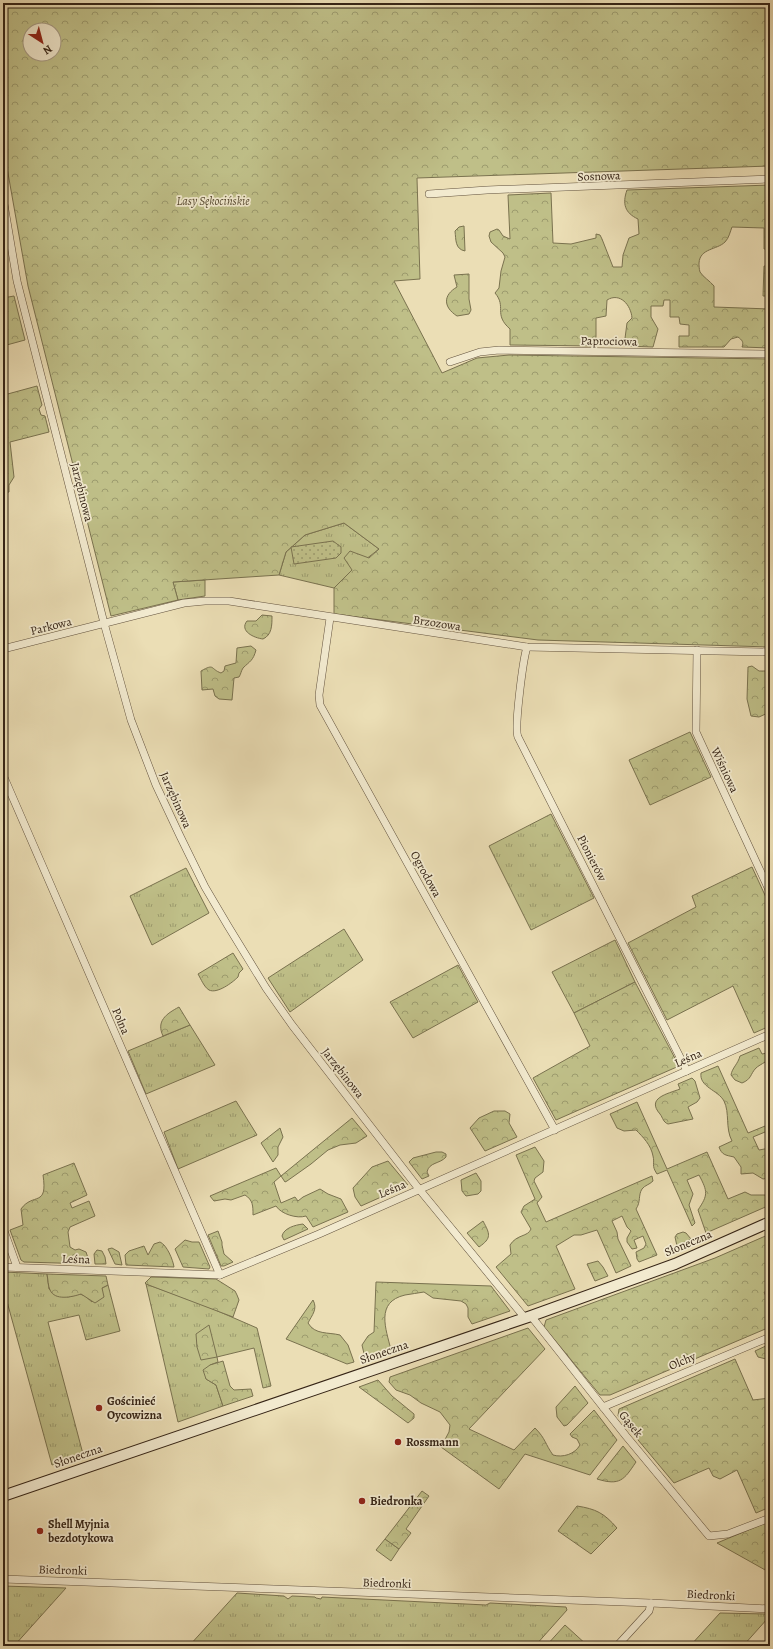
<svg xmlns="http://www.w3.org/2000/svg" width="773" height="1649" font-family="Alegreya,serif">
	<defs>
		<pattern id="grass-tufts" width="24" height="20" patternUnits="userSpaceOnUse"><rect width="24" height="20" fill="#bfbf88"/><path d="M3 7l-1-3M5 7V3M7 7l1-3M15 17l-1-3M17 17v-4M19 17l1-3" fill="none" stroke="#9c9b6e"/></pattern>
		<pattern id="forest-crowns" width="20" height="18" patternUnits="userSpaceOnUse"><rect width="20" height="18" fill="#bfbf88"/><path d="M2 6a3 3 0 1 1 6 0M12 15a3 3 0 1 1 6 0" fill="none" stroke="#9c9b6e"/></pattern>
		<pattern id="park-dots" width="8" height="8" patternUnits="userSpaceOnUse"><rect width="8" height="8" fill="#bfbf88"/><path d="M2 2h.1M6 6h.1" fill="none" stroke="#9c9b6e" stroke-width="1.8" stroke-linecap="round"/></pattern>
	</defs>
	<rect width="100%" height="100%" fill="#ebdeb5"/>
	<filter id="stains"><feTurbulence type="fractalNoise" baseFrequency=".005" numOctaves="4"/><feColorMatrix values="0 0 0 0 .2 0 0 0 0 .09 0 0 0 0 .02 0 0 0 .5 -.17"/></filter>
	<radialGradient id="worn" r=".72"><stop offset=".6" stop-color="#630" stop-opacity="0"/><stop offset="1" stop-color="#630" stop-opacity=".3"/></radialGradient>
	<g fill="url(#grass-tufts)" stroke="#7a724f">
		<polygon points="344,523 379,549 352,570 334,588 279,575 286,552 305,535"/>
		<polygon points="205,580 205,596 178,600 173,582"/>
		<polygon points="551,814 594,898 531,930 489,846"/>
		<polygon points="186,868 209,913 152,945 130,896"/>
		<polygon points="344,929 363,960 290,1012 268,978"/>
		<polygon points="615,940 635,982 574,1013 552,972"/>
		<polygon points="190,1025 215,1065 146,1094 128,1051"/>
		<polygon points="236,1101 257,1135 178,1169 164,1132"/>
		<polygon points="3,1272 47,1274 49,1289 57,1296 62,1296 68,1297 80,1294 85,1296 92,1302 102,1288 108,1285 120,1331 86,1340 79,1315 48,1322 83,1454 52,1465 3,1287"/>
		<polygon points="146,1284 204,1305 257,1328 271,1386 263,1388 254,1348 217,1357 218,1362 210,1365 206,1379 216,1385 223,1406 178,1422"/>
		<polygon points="385,1539 399,1549 391,1561 376,1550"/>
		<polygon points="3,1586 66,1588 14,1646 3,1646"/>
		<polygon points="237,1593 284,1596 288,1599 292,1596 315,1597 316,1598 321,1599 322,1597 486,1605 490,1603 566,1607 567,1610 535,1646 189,1646"/>
		<polygon points="720,1613 766,1614 768,1618 743,1646 690,1646"/>
		<polygon points="565,1625 588,1646 546,1646"/>
	</g>
	<g fill="url(#forest-crowns)" stroke="#7a724f" fill-rule="evenodd">
		<path d="M3,3H770V166L417,178L420,279L394,281L442,373L477,358L509,355L770,359V647L538,640L334,614V588L352,570L344,558L350,551L369,558L379,549L344,523L305,535L286,552L279,575L173,582L178,600L111,616L28,286L3,145ZM30,30H54V54H30Z"/>
		<path d="M770,185V249H764V228L732,227C730,232 729,238 725,242C717,250 700,248 699,263C699,265 699,269 700,272C703,277 710,281 714,286V307L770,309V348L742,347C744,342 742,340 738,337L731,339L724,347H679V336H689V325L680,324L679,317H670V300H664L663,306H651V317L658,329L653,347L624,346L627,323L632,318C631,305 620,292 607,300L606,316L596,318V346L510,345V329C493,314 507,307 495,293L499,288L501,271L505,257L503,253L491,242L489,236L490,232L497,229L499,230L503,236L510,239L508,195L551,193L553,243L571,244L596,238V234L600,235L602,239L613,267H622L623,255L629,238L639,234L638,219C625,213 622,204 627,190Z"/>
		<path d="M464,226L465,251C455,249 456,240 455,231L459,227Z"/>
		<polygon points="764,266 770,266 770,296 763,296"/>
		<path d="M469,274V299L471,310L469,314L457,316C443,307 443,295 457,287L454,275Z"/>
		<polygon points="14,296 25,340 3,346 3,298"/>
		<polygon points="37,386 42,405 39,409 41,415 45,416 49,432 10,442 14,477 9,485 9,492 3,493 3,393 4,395"/>
		<path d="M262,615L272,616C272,625 272,635 263,639C254,638 239,631 247,621H256Z"/>
		<path d="M251,646L256,650C253,661 250,661 243,668C241,671 241,674 239,677L234,678L232,700L219,699L215,696L213,689L202,690L201,671C215,663 210,669 221,673L224,671L225,666L236,663L237,648Z"/>
		<polygon points="752,666 759,671 770,671 770,712 759,717 751,716 747,699 748,667"/>
		<polygon points="690,732 711,777 650,805 629,760"/>
		<polygon points="752,867 770,906 770,1026 754,1033 733,986 667,1020 628,943 696,907 692,896"/>
		<path d="M233,953L243,969L239,973L238,977C232,983 217,994 209,990C204,987 201,979 198,974Z"/>
		<polygon points="458,965 478,1002 413,1038 390,1002"/>
		<polygon points="635,982 679,1066 556,1120 533,1078 590,1046 574,1013"/>
		<path d="M179,1007L190,1025L163,1036C156,1021 166,1014 179,1007Z"/>
		<path d="M759,1048L762,1054L767,1053L770,1054V1074L765,1062C762,1064 758,1066 756,1068C750,1074 752,1079 742,1083L735,1080L731,1075C732,1068 738,1064 740,1056Z"/>
		<path d="M718,1066L748,1133L770,1124V1132H765L753,1137L759,1150L770,1148V1183L768,1178L763,1179L753,1173L741,1174V1167L734,1157C725,1155 722,1155 719,1147L732,1141C725,1128 730,1113 724,1101C718,1090 699,1087 701,1073Z"/>
		<path d="M692,1078L695,1081L700,1098L697,1102L688,1107L693,1119L668,1124C663,1122 663,1118 660,1114C646,1098 667,1094 680,1089L678,1084Z"/>
		<path d="M637,1102L667,1169L707,1152L728,1199L745,1192L751,1195H765L770,1205L706,1233L698,1210C708,1195 708,1192 699,1175L687,1180L693,1194L689,1205L695,1223L692,1226L667,1170L657,1174C651,1165 655,1164 653,1156C651,1145 643,1137 636,1130L624,1131L617,1128L610,1114Z"/>
		<polygon points="494,1111 505,1111 510,1114 509,1123 517,1137 485,1151 470,1128 479,1118"/>
		<path d="M352,1118L367,1136L356,1143L340,1145L328,1150L311,1164L287,1181L285,1182L281,1176L274,1182L281,1203L295,1197L298,1201L303,1197L320,1189L328,1194L341,1199L348,1212L313,1227L306,1216C297,1219 281,1214 276,1206L253,1215C253,1206 253,1200 245,1195L231,1200L225,1199L214,1201L210,1196L276,1168L281,1176Z"/>
		<polygon points="280,1128 283,1137 278,1147 278,1155 273,1162 261,1143"/>
		<path d="M535,1147L544,1161L543,1172L535,1178L534,1181L542,1197L537,1203L546,1222L652,1176L653,1181C649,1185 645,1185 642,1189C638,1195 641,1202 636,1209L657,1255L639,1262L637,1259L636,1252L644,1248L646,1244L643,1236L634,1240L637,1248L632,1249L627,1242V1238L631,1231L627,1227L622,1216L612,1221L617,1232L618,1239L631,1266L616,1273L597,1230L581,1235H574L556,1246L575,1289L528,1306L496,1267L511,1254L510,1245C517,1234 528,1237 531,1229L521,1212L524,1206L535,1199L516,1155Z"/>
		<path d="M436,1152H442L446,1154V1157C440,1164 429,1162 427,1172L429,1176L422,1179L409,1162L413,1158Z"/>
		<polygon points="388,1161 408,1185 361,1206 355,1197 353,1188 372,1167"/>
		<path d="M74,1163L87,1195L70,1203L72,1208L89,1201L95,1216L70,1227L68,1232L70,1247L75,1250L79,1249L86,1252L90,1264L24,1262L21,1260L10,1230L23,1225L21,1209C33,1192 48,1208 43,1175Z"/>
		<polygon points="476,1173 481,1181 481,1191 478,1194 466,1196 462,1191 461,1180"/>
		<path d="M483,1221C490,1234 492,1238 479,1247L467,1233Z"/>
		<path d="M303,1224L308,1229L284,1240L282,1236C284,1228 295,1225 303,1224Z"/>
		<polygon points="218,1231 222,1242 222,1245 224,1254 233,1262 224,1266 221,1266 208,1235"/>
		<polygon points="683,1232 686,1233 691,1239 677,1246 675,1237 677,1234"/>
		<polygon points="770,1234 770,1292 764,1292 770,1306 770,1327 610,1395 600,1395 544,1327 546,1320 715,1258"/>
		<polygon points="185,1240 192,1242 199,1242 210,1267 209,1269 183,1267 175,1249"/>
		<path d="M160,1242C167,1245 173,1260 174,1267L126,1265L125,1255L129,1251L144,1246L148,1255L154,1244Z"/>
		<polygon points="112,1248 119,1252 122,1265 115,1264 108,1249"/>
		<polygon points="97,1250 102,1251 105,1257 106,1264 95,1264 94,1254"/>
		<polygon points="598,1261 603,1267 608,1276 595,1281 587,1264"/>
		<path d="M47,1274L106,1276L108,1285L102,1288L104,1297L95,1303L81,1294C72,1297 55,1301 50,1290C48,1286 48,1279 47,1274Z"/>
		<polygon points="151,1277 216,1279 235,1291 237,1295 239,1300 233,1317 146,1284 145,1283"/>
		<path d="M376,1282L491,1286L510,1311L472,1324L468,1317V1308L466,1304L461,1301L433,1298L424,1292C418,1293 411,1294 405,1295C375,1302 386,1329 391,1350L365,1358L362,1345L368,1336L374,1332Z"/>
		<path d="M313,1300C318,1309 312,1315 308,1323C315,1335 328,1332 340,1335L348,1345L354,1362L347,1364L286,1339Z"/>
		<polygon points="209,1325 217,1357 201,1360 197,1347 196,1334"/>
		<path d="M528,1328L545,1349L469,1429L514,1450L535,1428C546,1439 545,1444 553,1455C563,1458 575,1454 580,1445L577,1439L572,1437L570,1434L594,1410L617,1440L590,1475L525,1454L499,1489L441,1447L449,1432L450,1425L440,1412L421,1403L410,1395L396,1390L389,1382L390,1377Z"/>
		<polygon points="770,1344 770,1360 758,1357 755,1351"/>
		<polygon points="735,1359 753,1400 770,1398 770,1507 756,1513 737,1470 720,1479 713,1476 709,1468 674,1483 618,1416 619,1409"/>
		<polygon points="223,1361 230,1386 234,1390 251,1389 253,1396 223,1406 216,1385 206,1379 203,1370 210,1365"/>
		<polygon points="378,1380 392,1396 414,1414 414,1418 408,1423 359,1387"/>
		<polygon points="575,1386 588,1403 567,1425 564,1426 557,1417 556,1407"/>
		<path d="M623,1446L636,1462C624,1480 620,1486 597,1479Z"/>
		<polygon points="422,1491 429,1496 406,1529 411,1533 399,1549 385,1539"/>
		<path d="M577,1506C596,1509 604,1513 617,1528L591,1554L558,1531Z"/>
		<polygon points="770,1521 770,1571 767,1571 717,1543"/>
	</g>
	<polygon fill="url(#park-dots)" stroke="#7a724f" points="333,541 341,547 341,553 336,558 294,564 291,547"/>
	<g fill="none" stroke-linecap="round" stroke-linejoin="round">
		<defs>
			<g id="street">
				<polyline points="429,194 487,190 770,179"/>
				<polyline points="3,198 17,281 104,623 131,720 156,785 180,836 205,887 228,926 266,988 292,1025 419,1189 525,1318"/>
				<polyline points="450,362 480,352 499,350 770,354"/>
				<polyline points="330,618 319,695 320,705 555,1130"/>
				<path d="M527,647C523,660 514,728 518,737L687,1071"/>
				<polyline points="3,649 184,603 205,601 229,601 527,647 770,652"/>
				<polyline points="697,650 696,732 770,892"/>
				<polyline points="3,775 220,1275"/>
				<polyline points="3,1228 17,1267"/>
				<polyline points="3,1267 220,1275 319,1234 770,1034"/>
				<polyline points="531,1316 626,1436 709,1536 728,1534 770,1518"/>
				<polyline points="603,1407 770,1337"/>
				<polyline points="3,1579 651,1603 770,1609"/>
				<polyline points="617,1646 649,1611 651,1603"/>
			</g>
			<polyline id="secondary" points="3,1496 531,1316 675,1264 770,1222"/>
		</defs>
		<use href="#street" stroke="#62523e" stroke-width="8"/>
		<use href="#secondary" stroke="#352416" stroke-width="12"/>
		<use href="#street" stroke="#f2eacf" stroke-width="7"/>
		<use href="#secondary" stroke="#f2eacf" stroke-width="10"/>
	</g>
	<g fill="#8f2418" stroke="#f2eacf" stroke-width="1.5">
		<circle cx="99" cy="1408" r="4"/>
		<circle cx="398" cy="1442" r="4"/>
		<circle cx="362" cy="1501" r="4"/>
		<circle cx="40" cy="1531" r="4"/>
	</g>
	<g text-anchor="middle" dominant-baseline="central" stroke-width="3.5" stroke-linejoin="round" paint-order="stroke">
		<g font-size="12" fill="#352416" stroke="#f2eacf">
			<text transform="translate(599 176) rotate(-2)">Sosnowa</text>
			<text transform="translate(609 341) rotate(1)">Paprociowa</text>
			<text transform="translate(82 492) rotate(76)">Jarzębinowa</text>
			<text transform="translate(437 623) rotate(9)">Brzozowa</text>
			<text transform="translate(51 626) rotate(-14)">Parkowa</text>
			<text transform="translate(725 770) rotate(65)">Wiśniowa</text>
			<text transform="translate(176 800) rotate(66)">Jarzębinowa</text>
			<text transform="translate(592 858) rotate(63)">Pionierów</text>
			<text transform="translate(426 874) rotate(61)">Ogrodowa</text>
			<text transform="translate(121 1021) rotate(67)">Polna</text>
			<text transform="translate(688 1058) rotate(-24)">Leśna</text>
			<text transform="translate(343 1073) rotate(52)">Jarzębinowa</text>
			<text transform="translate(392 1189) rotate(-23)">Leśna</text>
			<text transform="translate(688 1243) rotate(-23)">Słoneczna</text>
			<text transform="translate(76 1259) rotate(2)">Leśna</text>
			<text transform="translate(384 1352) rotate(-19)">Słoneczna</text>
			<text transform="translate(682 1361) rotate(-23)">Olchy</text>
			<text transform="translate(631 1424) rotate(51)">Gąsek</text>
			<text transform="translate(78 1456) rotate(-19)">Słoneczna</text>
			<text transform="translate(63 1570) rotate(2)">Biedronki</text>
			<text transform="translate(387 1583) rotate(2)">Biedronki</text>
			<text transform="translate(711 1595) rotate(3)">Biedronki</text>
		</g>
		<g font-size="12" font-style="italic" fill="#584b32" stroke="#f2eacf">
			<text x="213" y="201">Lasy Sękocińskie</text>
		</g>
		<g font-size="12" font-weight="bold" fill="#352416" stroke="#f2eacf" text-anchor="start">
			<text x="107" y="1401">Gościnieć<tspan x="107" dy="14">Oycowizna</tspan></text>
			<text x="406" y="1442">Rossmann</text>
			<text x="370" y="1501">Biedronka</text>
			<text x="48" y="1524">Shell Myjnia<tspan x="48" dy="14">bezdotykowa</tspan></text>
		</g>
	</g>
	<rect width="773" height="1649" fill="none" stroke="#ebdeb5" stroke-width="16"/>
	<rect x="4" y="4" width="765" height="1641" fill="none" stroke="#352416" stroke-width="2"/>
	<rect x="8" y="8" width="757" height="1633" fill="none" stroke="#352416"/>
	<g transform="translate(42 42) rotate(144)"><circle r="19" fill="#f2eacf" stroke="#a69b85"/>
	<path d="M0-3L7 15L0 10L-7 15Z" fill="#8f2418"/>
	<text y="-6" font-size="11" font-weight="bold" text-anchor="middle" fill="#352416">N</text>
	</g>
	<rect width="100%" height="100%" filter="url(#stains)"/>
	<rect width="100%" height="100%" fill="url(#worn)"/>
</svg>
